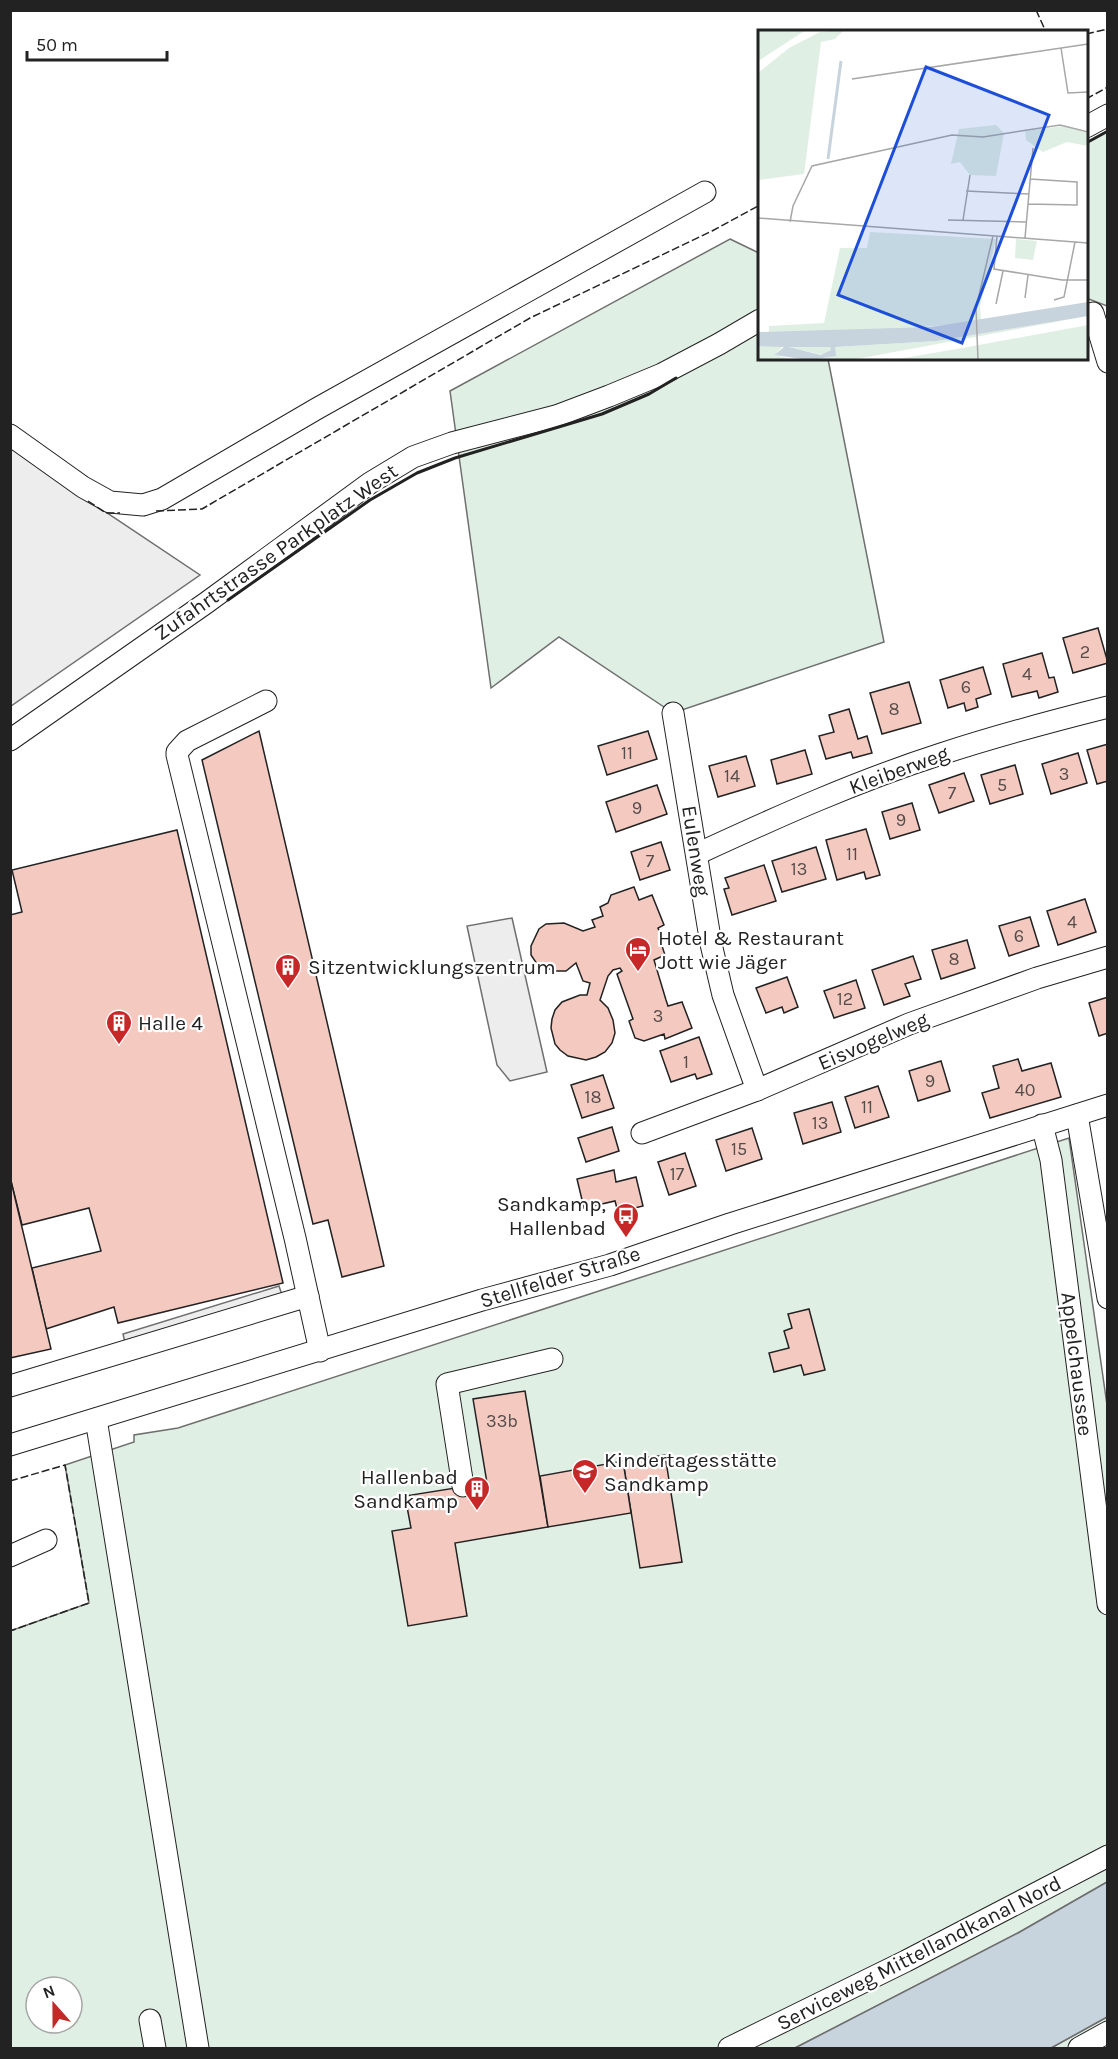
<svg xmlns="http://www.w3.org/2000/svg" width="1118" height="2059" font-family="Karla,sans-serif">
	<rect width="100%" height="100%" fill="#fff"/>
	<g fill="#e0efe3" stroke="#6f6f6f" stroke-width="1.5" fill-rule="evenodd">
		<polygon points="1107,131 1107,306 1086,298 1087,143"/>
		<polygon points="730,239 759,253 760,358 828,359 884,642 673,713 559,637 491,688 450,391"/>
		<path d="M1069,1138L1108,1412L1107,1882L1018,1933L795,2048H11L10,1631L89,1603L65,1465L134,1442V1435L178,1428ZM36,1987H72V2023H36Z"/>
		<polygon points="1107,2017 1107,2048 1051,2048"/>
	</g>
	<g fill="#ededed" stroke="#6f6f6f" stroke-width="1.5">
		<polygon points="10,448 200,575 11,706 10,706"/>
		<polygon points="512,918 547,1072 510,1081 497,1065 467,926"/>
		<polygon points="279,1286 283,1298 126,1347 123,1334"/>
	</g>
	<polygon fill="#c7d3dd" stroke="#6f6f6f" stroke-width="1.5" points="1107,1882 1107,2017 1051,2048 795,2048 1018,1933"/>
	<g fill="#f3c9c0" stroke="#222" stroke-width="1.5">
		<polygon points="1098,628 1108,663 1073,673 1063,638"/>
		<polygon points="1042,653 1049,678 1054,677 1058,692 1039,698 1037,691 1012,697 1003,664"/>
		<polygon points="983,667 991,694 976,699 978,707 966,711 964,703 948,708 940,680"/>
		<polygon points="909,682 921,723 882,734 870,693"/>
		<polygon points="849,709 858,739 867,736 872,753 853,758 851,752 826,759 819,736 834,732 829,715"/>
		<polygon points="259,731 384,1266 342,1277 328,1220 313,1224 202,760"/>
		<polygon points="648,731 657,759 607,775 598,746"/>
		<polygon points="1108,744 1108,781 1097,784 1087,750"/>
		<polygon points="805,750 812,774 777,784 771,760"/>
		<polygon points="1078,753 1087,783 1051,794 1042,764"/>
		<polygon points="746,756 755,786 718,797 709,766"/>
		<polygon points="1015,765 1023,794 990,804 981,775"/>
		<polygon points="964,773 974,801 939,813 929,785"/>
		<polygon points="657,785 667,814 616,832 606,802"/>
		<polygon points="912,803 920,830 890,839 882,812"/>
		<polygon points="866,829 880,875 866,879 864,872 837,880 826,840"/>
		<polygon points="177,830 283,1283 118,1323 114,1307 46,1329 32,1268 101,1251 89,1208 22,1225 10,1177 10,915 22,912 12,870"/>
		<polygon points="661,842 670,870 640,880 631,852"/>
		<polygon points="816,847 826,879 782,892 772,861"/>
		<polygon points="764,865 776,901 732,915 724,889 729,888 725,878"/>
		<polygon points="634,887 639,900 652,895 664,925 658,928 662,939 660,940 665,955 654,960 666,1000 668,1006 682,1002 692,1028 665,1039 664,1034 644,1041 635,1038 629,1021 633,1019 617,974 622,971 620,968 613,970 608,976 600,1000 608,1008 613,1020 615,1033 612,1043 605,1052 596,1057 586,1060 568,1056 560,1050 555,1044 551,1028 552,1019 555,1010 562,1002 580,995 587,995 590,983 583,981 576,963 566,971 554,971 537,964 531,955 531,946 539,929 546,924 564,923 583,931 595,927 592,920 603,916 600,907 608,903 611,895"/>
		<polygon points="1085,899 1096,932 1058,945 1047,911"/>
		<polygon points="1030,917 1039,946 1009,956 999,926"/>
		<polygon points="967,940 975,968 941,979 932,950"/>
		<polygon points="913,956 921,979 905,984 910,996 884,1005 872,970"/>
		<polygon points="787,977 798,1007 784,1013 782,1007 766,1013 756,988"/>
		<polygon points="856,980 865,1008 834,1018 824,991"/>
		<polygon points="1108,997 1108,1033 1099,1036 1089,1003"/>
		<polygon points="699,1037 712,1074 697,1079 695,1074 671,1082 660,1051"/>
		<polygon points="1018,1059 1022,1071 1051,1063 1061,1097 990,1118 982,1093 999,1088 993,1066"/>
		<polygon points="941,1061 950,1091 918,1101 909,1071"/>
		<polygon points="603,1075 614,1108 582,1118 571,1085"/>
		<polygon points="878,1086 889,1117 855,1128 845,1097"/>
		<polygon points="832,1102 841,1132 803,1144 794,1113"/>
		<polygon points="612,1127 619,1151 586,1162 578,1138"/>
		<polygon points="752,1128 762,1159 726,1171 716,1140"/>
		<polygon points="685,1153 696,1186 669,1195 658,1162"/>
		<polygon points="614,1170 616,1182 636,1177 643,1206 618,1212 615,1201 584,1208 577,1179"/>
		<polygon points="10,1177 51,1349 10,1358"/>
		<polygon points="809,1309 825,1370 804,1375 801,1365 774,1372 769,1353 789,1348 784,1331 792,1328 788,1314"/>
		<polygon points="525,1391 548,1527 455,1543 467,1616 408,1626 392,1531 411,1528 405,1496 487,1483 473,1399"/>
		<polygon points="665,1455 682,1562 640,1568 623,1461"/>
		<polygon points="623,1461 631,1513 548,1527 540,1476"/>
	</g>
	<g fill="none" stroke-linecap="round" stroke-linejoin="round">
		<defs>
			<g id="minor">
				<polyline points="1086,127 1108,115"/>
				<polyline points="1093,313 1108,362"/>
				<polyline points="10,435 83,487 110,502 143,505 162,499 318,408 705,192"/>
				<polyline points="266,701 187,741 177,752 177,755 295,1238 320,1351"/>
				<polyline points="673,713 711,944 723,995 757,1090"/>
				<polyline points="10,740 206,603 370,483 413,457 452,443 556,416 609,396 662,374 719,344 760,320"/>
				<path d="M697,854C777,817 857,781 941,754C996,736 1052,721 1108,707"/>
				<polyline points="1077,1115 1108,1298"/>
				<polyline points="1042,1125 1051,1160 1108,1604"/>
				<polyline points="642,1133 757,1090 909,1024 1037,978 1108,957"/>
				<polyline points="10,1386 308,1296"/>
				<polyline points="96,1419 198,2048"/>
				<polyline points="10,1445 482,1300 610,1265 730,1224 1108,1105"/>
				<polyline points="463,1486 447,1384 552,1359"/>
				<polyline points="10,1556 46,1540"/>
				<polyline points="150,2020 155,2048"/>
				<polyline points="729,2048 906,1961 1108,1856"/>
				<polyline points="1079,2048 1108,2032"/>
			</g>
		</defs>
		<use href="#minor" stroke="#222" stroke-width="23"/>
		<use href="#minor" stroke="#fff" stroke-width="21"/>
		<g stroke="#222" stroke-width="1.5" stroke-dasharray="8 3" stroke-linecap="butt">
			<polyline points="1036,10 1046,32"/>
			<polyline points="1086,34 1108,29"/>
			<polyline points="1086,99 1108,87"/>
			<polyline points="88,501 106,513 120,513"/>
			<polyline points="156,511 202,509 530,318 712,231 760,205"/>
			<polyline points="10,1481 65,1465 89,1603 10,1631"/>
		</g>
		<g stroke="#222" stroke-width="3">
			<polyline points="1086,143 1108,131"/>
			<polyline points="228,600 370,500 417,473 455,458 602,414 649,394 676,378"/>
		</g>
	</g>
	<defs>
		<symbol id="hotel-pin" viewBox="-11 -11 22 30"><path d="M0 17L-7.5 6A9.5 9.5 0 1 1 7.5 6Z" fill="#c62828" stroke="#fff"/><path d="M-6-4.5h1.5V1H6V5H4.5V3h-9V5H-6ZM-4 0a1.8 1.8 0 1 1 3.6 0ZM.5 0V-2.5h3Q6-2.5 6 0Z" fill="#fff"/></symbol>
		<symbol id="building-pin" viewBox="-11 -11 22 30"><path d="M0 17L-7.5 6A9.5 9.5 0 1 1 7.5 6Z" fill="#c62828" stroke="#fff"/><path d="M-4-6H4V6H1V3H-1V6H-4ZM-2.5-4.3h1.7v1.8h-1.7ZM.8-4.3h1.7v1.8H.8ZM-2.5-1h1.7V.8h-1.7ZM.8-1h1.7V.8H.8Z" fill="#fff"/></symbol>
		<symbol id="bus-pin" viewBox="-11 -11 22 30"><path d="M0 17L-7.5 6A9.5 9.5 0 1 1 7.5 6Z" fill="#c62828" stroke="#fff"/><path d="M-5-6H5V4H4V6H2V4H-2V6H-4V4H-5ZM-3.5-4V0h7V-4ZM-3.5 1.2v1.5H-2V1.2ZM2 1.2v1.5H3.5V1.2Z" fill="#fff"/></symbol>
		<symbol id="school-pin" viewBox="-11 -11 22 30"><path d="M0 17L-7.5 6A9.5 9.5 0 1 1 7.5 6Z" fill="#c62828" stroke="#fff"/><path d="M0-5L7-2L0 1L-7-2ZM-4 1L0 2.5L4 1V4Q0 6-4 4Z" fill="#fff"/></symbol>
	</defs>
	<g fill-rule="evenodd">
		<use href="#hotel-pin" x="623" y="935" width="30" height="40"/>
		<use href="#building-pin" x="273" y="952" width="30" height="40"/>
		<use href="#building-pin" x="104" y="1008" width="30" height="40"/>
		<use href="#bus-pin" x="611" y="1201" width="30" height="40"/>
		<use href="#school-pin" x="570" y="1457" width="30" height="40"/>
		<use href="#building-pin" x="462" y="1474" width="30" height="40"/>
	</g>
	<g text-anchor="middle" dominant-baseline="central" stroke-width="4.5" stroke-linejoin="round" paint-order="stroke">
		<g font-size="18" fill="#564c4a">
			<text x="1085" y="652">2</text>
			<text x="1027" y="674">4</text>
			<text x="966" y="687">6</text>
			<text x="894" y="709">8</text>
			<text x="627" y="753">11</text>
			<text x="1064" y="774">3</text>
			<text x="732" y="776">14</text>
			<text x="1002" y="785">5</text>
			<text x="952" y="793">7</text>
			<text x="637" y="808">9</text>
			<text x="901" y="820">9</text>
			<text x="852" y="854">11</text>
			<text x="650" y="861">7</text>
			<text x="799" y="869">13</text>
			<text x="1072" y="922">4</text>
			<text x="1019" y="936">6</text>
			<text x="954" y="959">8</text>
			<text x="845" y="999">12</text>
			<text x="658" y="1016">3</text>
			<text x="686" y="1062">1</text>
			<text x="930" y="1081">9</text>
			<text x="1025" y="1090">40</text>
			<text x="593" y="1097">18</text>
			<text x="867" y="1107">11</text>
			<text x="820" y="1123">13</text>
			<text x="739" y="1149">15</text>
			<text x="677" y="1174">17</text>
			<text x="502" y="1421">33b</text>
		</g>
		<g font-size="21" fill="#222" stroke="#fff">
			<text transform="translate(276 552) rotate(-35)">Zufahrtstrasse Parkplatz West</text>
			<text transform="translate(899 770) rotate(-20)">Kleiberweg</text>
			<text transform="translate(696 851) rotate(81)">Eulenweg</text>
			<text transform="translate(873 1041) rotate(-23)">Eisvogelweg</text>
			<text transform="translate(560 1277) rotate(-17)">Stellfelder Straße</text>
			<text transform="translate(1077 1364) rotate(83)">Appelchaussee</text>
			<text transform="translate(919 1953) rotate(-27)">Serviceweg Mittellandkanal Nord</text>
		</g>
		<g font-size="21" fill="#222" stroke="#fff" text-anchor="start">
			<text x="658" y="938">Hotel &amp; Restaurant<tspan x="658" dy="24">Jott wie Jäger</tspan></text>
			<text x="308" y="967">Sitzentwicklungszentrum</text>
			<text x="138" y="1023">Halle 4</text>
			<text x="606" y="1204" text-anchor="end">Sandkamp,<tspan x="606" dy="24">Hallenbad</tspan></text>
			<text x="604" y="1460">Kindertagesstätte<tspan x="604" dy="24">Sandkamp</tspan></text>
			<text x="458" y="1477" text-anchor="end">Hallenbad<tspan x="458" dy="24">Sandkamp</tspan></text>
		</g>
	</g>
	<g transform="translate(758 30)">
		<rect width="330" height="330" fill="#fff"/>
		<path d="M0,0H48L0,31ZM86,0L77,9L63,12L46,144L0,150V43L31,18L62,2ZM238,95L246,103L238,146L212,145L202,132L193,134L201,99ZM305,96L330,103V116L309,112L285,122L268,110L267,101ZM112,202L238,209L222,277L223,291L137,300L11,302V296L66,293L82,218H109ZM258,209L279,211L275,230L257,228ZM330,286L93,330H51L70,327L77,317L179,311ZM330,295V330L140,329L210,317ZM0,316H25L16,325L38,330H0ZM31,317H72L73,320L65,325Z" fill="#e0efe3"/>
		<path d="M330,272V286L179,311L77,317L78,326L51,330L16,325L26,317L0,316V302L173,297ZM31,317H72L73,320L63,325Z" fill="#c7d3dd" fill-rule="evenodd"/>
		<path fill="none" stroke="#c7d3dd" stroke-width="3" d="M70,129L83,31"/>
		<path fill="none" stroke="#a7a7a7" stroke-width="1.5" d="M303,18L310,63L330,62M94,49L330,14M208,161L271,164M270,174L319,175V152L272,149M0,188L330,213M190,190L268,192M205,190L212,145M32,192L35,176L54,136L194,105L225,107L302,95L330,102M239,206L236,239L304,250H330M267,208L275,118M267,268L270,245M296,270L306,267L317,212M238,274L245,241M220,330L218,278L235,206"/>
		<path fill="#1d4ed8" fill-opacity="0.15" stroke="#1d4ed8" stroke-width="3" d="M168,37L291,85L204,313L80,265Z"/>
		<rect width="330" height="330" fill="none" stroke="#222" stroke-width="3"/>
	</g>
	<rect width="1118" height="2059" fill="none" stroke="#222222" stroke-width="24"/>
	<g transform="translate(54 2005) rotate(339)"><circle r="28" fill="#ffffff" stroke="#a7a7a7" stroke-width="1.5"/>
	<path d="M0-4.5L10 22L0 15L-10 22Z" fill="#c62828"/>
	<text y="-9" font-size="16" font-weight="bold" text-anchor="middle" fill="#222222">N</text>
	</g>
	<path d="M27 51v9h140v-9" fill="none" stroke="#222222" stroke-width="3"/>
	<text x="36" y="51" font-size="18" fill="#222222" stroke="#ffffff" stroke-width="4.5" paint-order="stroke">50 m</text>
</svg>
